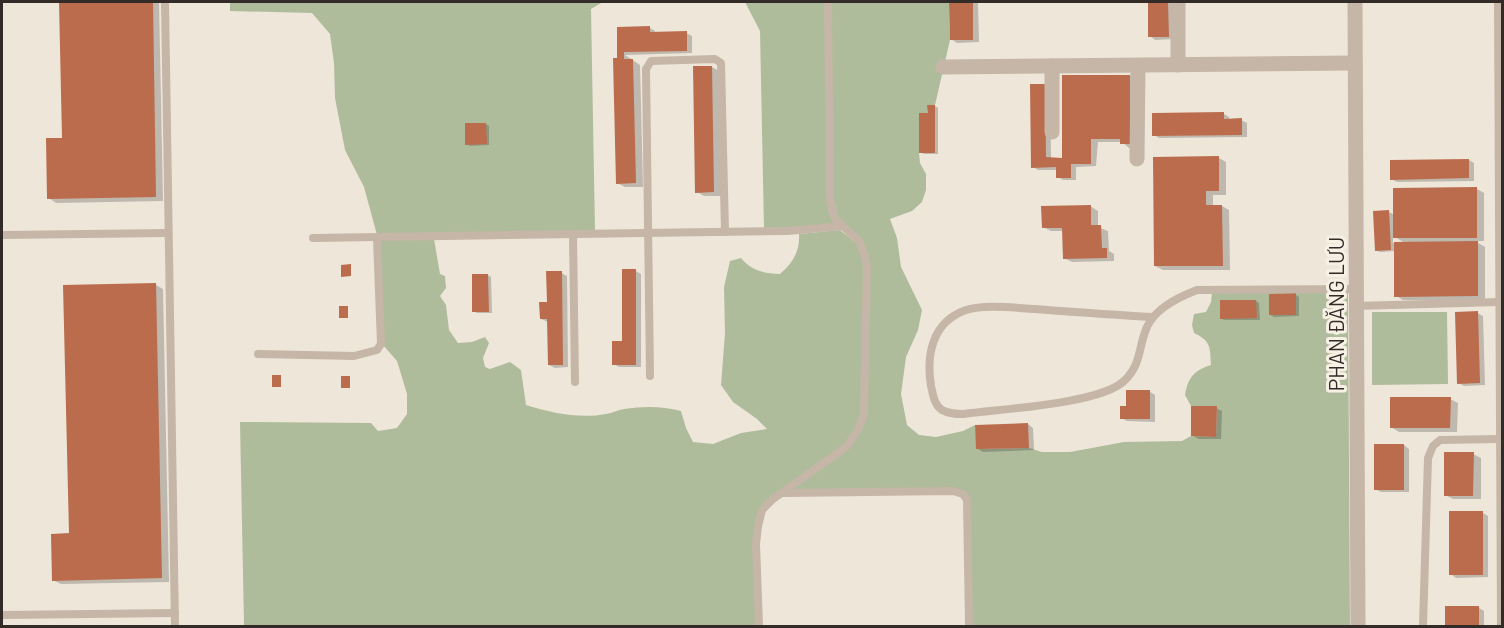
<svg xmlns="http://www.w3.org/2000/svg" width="1504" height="628" font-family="Barlow,sans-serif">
	<rect width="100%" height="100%" fill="#efe6da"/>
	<g fill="#afbc9b">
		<polygon points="230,2 603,2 591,9 595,231 377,235 364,187 345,150 335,98 334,63 330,34 312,13 230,11"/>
		<polygon points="745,2 825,2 827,199 829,212 836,224 764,229 760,31"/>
		<path d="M831,2H949L950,40L935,105H928V113H919V153L920,163L926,174V190L922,202L912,211L890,219L897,238L901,267L922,310L918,330L906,357L901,394L907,425L919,435L936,437L963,431L975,425L977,449L1029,448L1042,452H1070L1124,442L1182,441L1191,436L1216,437L1217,407L1191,406L1185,395C1188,378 1194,370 1211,365C1210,347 1211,341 1194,333L1192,325L1194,314L1206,312L1211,302L1212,292L1348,291L1350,626H971L965,491L792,489L860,432L870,263L862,241L838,218L833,199Z"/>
		<path d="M840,230L857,244L864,265L861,412L855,429L844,445L759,509L756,626H244L240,422L371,423L378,431L397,428L407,414V394L397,361L383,345L380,240L434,239L440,274L445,276L446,288L440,296L446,305L449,330L458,343L472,342L485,337L489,343L483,358L485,367L490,369L510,362L521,370L526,405C552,413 580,419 606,414C612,413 618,410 624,409C643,406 663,406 681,411L686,428L693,442L713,444L741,433L767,429L757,419L733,402L721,385L725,333L724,287L730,261L741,258C752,271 763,273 780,274C793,263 800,251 799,234Z"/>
		<polygon points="1372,312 1447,312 1448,384 1372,385"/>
	</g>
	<g fill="#0003" fill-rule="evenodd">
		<polygon points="61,2 159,2 163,201 56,203 49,198 63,140"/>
		<polygon points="951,2 1007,2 978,3 979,42 957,43 951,39"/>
		<polygon points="1149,2 1173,2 1174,39 1155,40 1150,36"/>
		<polygon points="650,28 655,31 655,34 686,33 692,36 692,53 625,55 640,65 643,187 625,187 617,183 618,29"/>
		<polygon points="712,67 719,71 721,196 704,196 697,192"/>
		<polygon points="1130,76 1137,81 1137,148 1129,148 1122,142 1098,142 1096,166 1076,167 1076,180 1063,180 1058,177 1057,170 1038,170 1033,167 1050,88 1051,159 1064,159"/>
		<polygon points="935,106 938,108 938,154 924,154 920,152 929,114"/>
		<polygon points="1224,114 1229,117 1229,120 1241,120 1247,123 1247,137 1159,138 1154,135"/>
		<polygon points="486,124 489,126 489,145 470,146 467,144"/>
		<polygon points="1219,158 1226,162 1226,195 1213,195 1213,206 1222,206 1229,210 1230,270 1163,270 1155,266"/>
		<polygon points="1469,160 1474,163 1474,181 1397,182 1391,179"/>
		<path d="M1477,189L1484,193V241H1475L1485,247V300H1403L1396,296V251L1380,252L1376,250L1389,212L1395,215ZM1393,236L1405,243H1393Z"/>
		<polygon points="1090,206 1098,211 1098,227 1108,231 1109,251 1114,254 1114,261 1072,262 1064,258 1064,231 1051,231 1043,227"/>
		<polygon points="636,271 641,274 641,367 619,367 614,364 623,342"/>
		<polygon points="561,273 567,276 568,367 555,368 549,365 548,322 541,319"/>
		<polygon points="488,275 491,277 492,313 477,313 474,311"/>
		<polygon points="156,285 163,289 169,582 61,584 53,580"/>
		<polygon points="1296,295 1299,297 1299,316 1274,317 1271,315"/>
		<polygon points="1221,301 1256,301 1259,303 1260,320 1224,320 1221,318"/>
		<polygon points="1477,313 1483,316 1485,385 1464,386 1459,383"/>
		<polygon points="1150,392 1155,395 1155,422 1127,421 1121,418 1128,408"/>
		<polygon points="1450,399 1458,403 1457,432 1399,432 1391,427"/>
		<polygon points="1216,408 1222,411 1221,439 1198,439 1192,435"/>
		<polygon points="1028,424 1033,428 1034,450 983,452 978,449"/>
		<polygon points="1404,445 1409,449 1409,492 1381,492 1375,489"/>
		<polygon points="1473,454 1481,458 1481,499 1453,499 1445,495"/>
		<polygon points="1483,513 1488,516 1488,577 1456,578 1451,574"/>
		<polygon points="1447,608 1479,608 1484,611 1484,626 1447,626"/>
	</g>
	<g fill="#ba6c4c">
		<polygon points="59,2 153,2 156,197 47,199 46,138 62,138"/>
		<polygon points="949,2 973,2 973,40 950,40"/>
		<polygon points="1148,2 1168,2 1169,37 1148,37"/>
		<polygon points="650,26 650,32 687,31 687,51 624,52 624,59 633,59 636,183 616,184 613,58 617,58 617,27"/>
		<polygon points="693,66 712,66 714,192 695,193"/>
		<polygon points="1062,75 1130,75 1130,144 1120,144 1120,139 1091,139 1091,164 1071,164 1071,178 1056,178 1056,167 1031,168 1030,84 1045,84 1046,157 1062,158"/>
		<polygon points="927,105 935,105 935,153 919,153 919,113 928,113"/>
		<polygon points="1224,112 1224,119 1242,118 1242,135 1152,136 1152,113"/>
		<polygon points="465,123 486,123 487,144 465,145"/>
		<polygon points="1219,156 1219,191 1206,191 1206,205 1222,205 1223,266 1154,266 1153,157"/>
		<polygon points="1469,159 1469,178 1390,180 1390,160"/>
		<polygon points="1477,187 1477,238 1393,238 1393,188"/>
		<polygon points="1091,205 1091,225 1101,225 1102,248 1107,248 1107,258 1063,259 1062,228 1042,228 1041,206"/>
		<polygon points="1389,210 1391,250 1375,251 1373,211"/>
		<polygon points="1478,241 1478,296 1394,297 1394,242"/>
		<polygon points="351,264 351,276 341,277 341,265"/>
		<polygon points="622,269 636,269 636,365 612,365 612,341 622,341"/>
		<polygon points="546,271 562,271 563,365 548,365 547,319 540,319 539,302 547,302"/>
		<polygon points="472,274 488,274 489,312 472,312"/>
		<polygon points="156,283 162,578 52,581 51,534 69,533 63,285"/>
		<polygon points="1296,293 1296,315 1269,315 1269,294"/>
		<polygon points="1220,300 1256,300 1257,318 1220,319"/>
		<rect x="339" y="306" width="9" height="12"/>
		<polygon points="1478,311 1480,383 1457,384 1455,312"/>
		<rect x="272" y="375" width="9" height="12"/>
		<rect x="341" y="376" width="9" height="12"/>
		<polygon points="1126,390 1150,390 1150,419 1120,419 1120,406 1126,406"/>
		<polygon points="1390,397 1451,397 1450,428 1390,428"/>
		<polygon points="1191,406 1217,406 1216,437 1191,436"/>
		<polygon points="1028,423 1029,448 976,449 975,425"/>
		<rect x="1374" y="444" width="30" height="46"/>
		<polygon points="1444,452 1474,452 1473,496 1444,496"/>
		<rect x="1449" y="511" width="34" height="64"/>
		<rect x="1445" y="606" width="34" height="20"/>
	</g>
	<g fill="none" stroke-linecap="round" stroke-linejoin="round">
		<g stroke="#c5b6a7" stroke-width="8">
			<polyline points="165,2 175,626"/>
			<polyline points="1498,2 1501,626"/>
			<polyline points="573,234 575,382"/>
			<polyline points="2,235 167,233"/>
			<polyline points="313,238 787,231 842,226"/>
			<polyline points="1356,306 1499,302"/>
			<path d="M1153,317C1114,315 1074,312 1035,309C1015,308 985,304 966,310C932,322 926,355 931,386C933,394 934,405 942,410C949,414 956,414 964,414C1000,409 1100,404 1124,381C1142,364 1138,347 1147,327C1155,308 1179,297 1197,290L1356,289"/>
			<polyline points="258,354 354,356 377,350 381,344 377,238"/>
			<polyline points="650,376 646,69 651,61 715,59 721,63 725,232"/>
			<polyline points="784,493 953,491 963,494 967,500 969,626"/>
			<polyline points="2,615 175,613"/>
			<polyline points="759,626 756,544 758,526 762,510 773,499 846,447 858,430 864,413 867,265 860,242 835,219 830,200 828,2"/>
			<polyline points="1423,626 1428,458 1433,446 1440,440 1500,439"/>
		</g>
		<g stroke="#c5b6a7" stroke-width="15">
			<polyline points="1178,2 1178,65"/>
			<polyline points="1052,66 1052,132"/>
			<polyline points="943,67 1355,63"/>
			<polyline points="1137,159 1138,66"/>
		</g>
		<polyline stroke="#c5b6a7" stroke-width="15" points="1355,2 1358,626"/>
	</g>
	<g text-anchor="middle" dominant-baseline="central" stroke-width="6" stroke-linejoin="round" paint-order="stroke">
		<g font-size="21" fill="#322b27" stroke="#f7f0e5">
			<text transform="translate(1335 314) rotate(-90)">PHAN ĐĂNG LƯU</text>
		</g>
	</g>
	<rect width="1504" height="628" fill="none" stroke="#322b27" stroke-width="6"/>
</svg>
